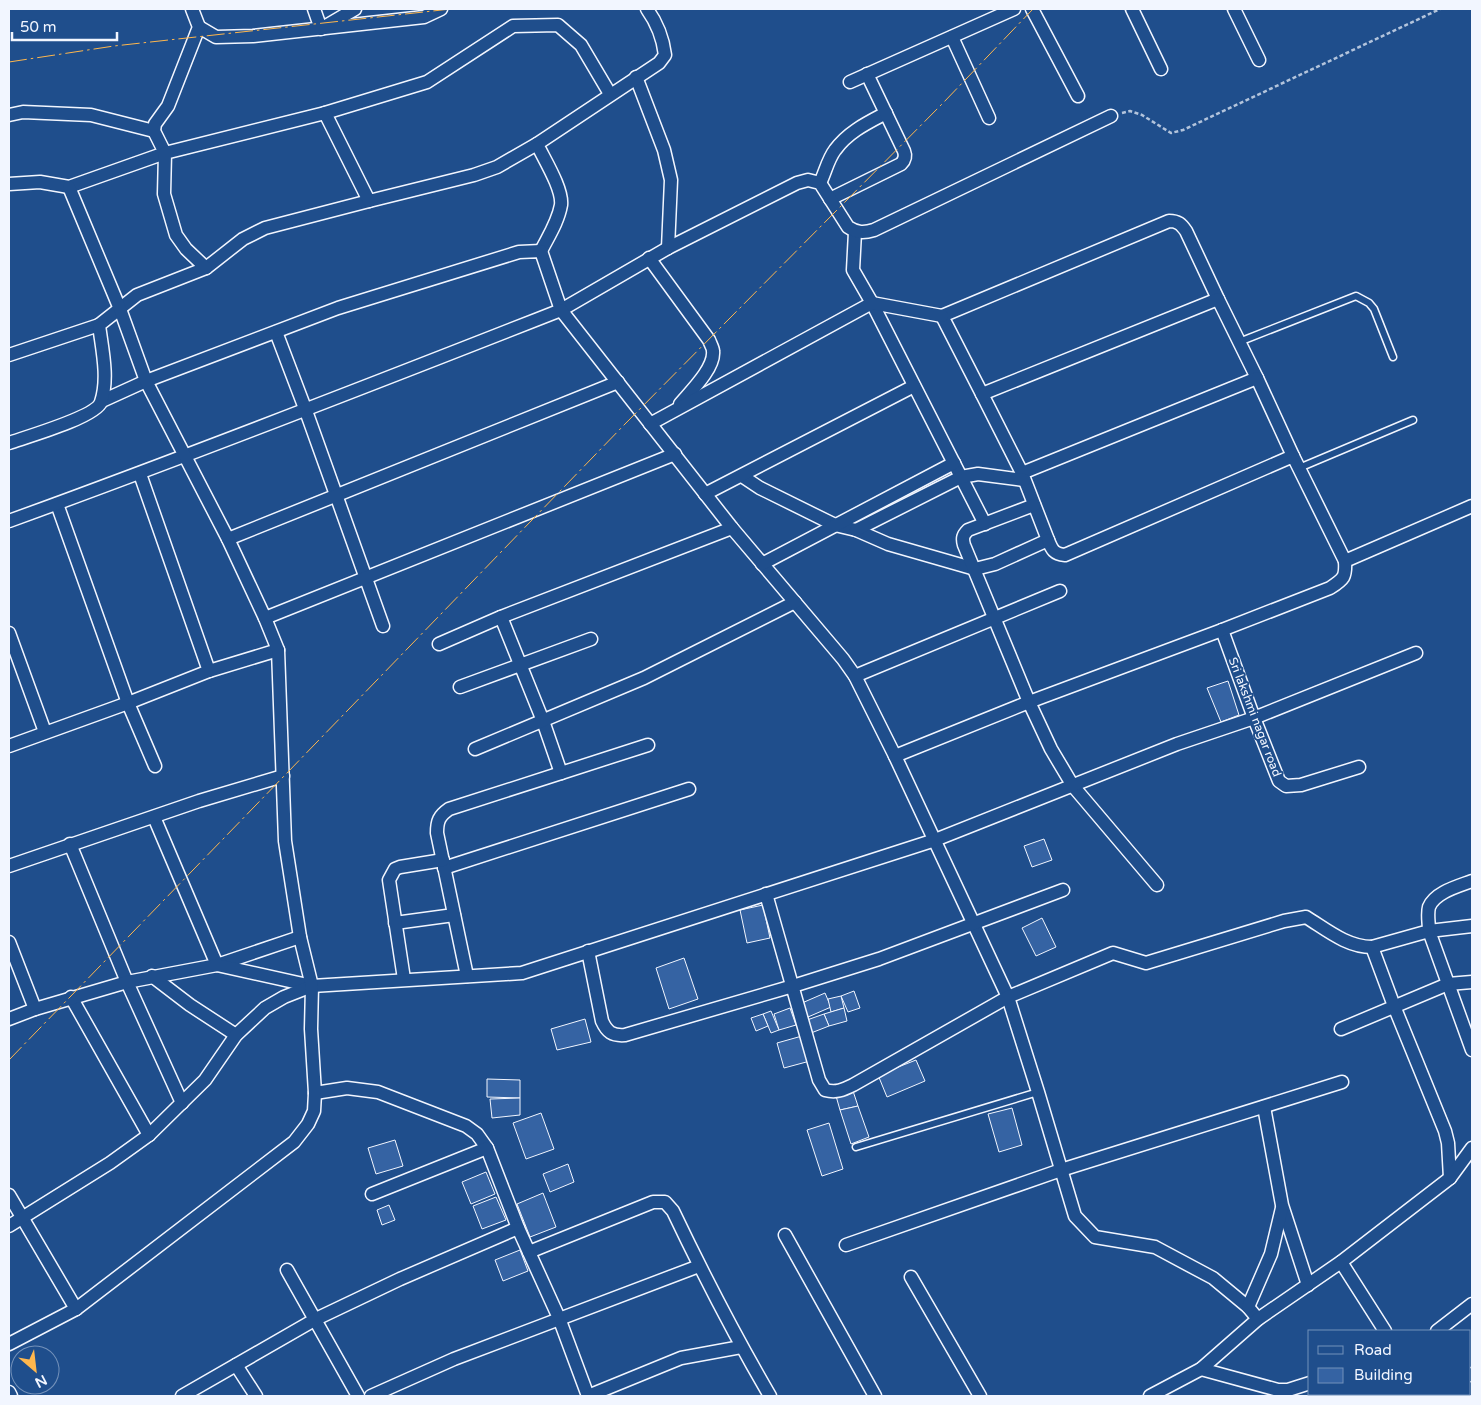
<svg xmlns="http://www.w3.org/2000/svg" width="1481" height="1405" font-family="'Varela Round',sans-serif">
	<rect width="100%" height="100%" fill="#1f4e8c"/>
	<g fill="#3563a3" stroke="#f2f6ff">
		<polygon points="1228,681 1239,715 1221,722 1207,688"/>
		<polygon points="1044,839 1052,860 1032,867 1024,846"/>
		<polygon points="763,905 770,938 747,943 740,910"/>
		<polygon points="1042,918 1056,947 1036,956 1022,928"/>
		<polygon points="684,958 698,999 669,1009 656,968"/>
		<polygon points="854,991 860,1008 848,1012 841,996"/>
		<polygon points="825,993 831,1007 808,1017 802,1003"/>
		<polygon points="841,996 844,1008 831,1012 828,999"/>
		<polygon points="790,1008 796,1025 779,1030 774,1014"/>
		<polygon points="844,1008 847,1021 829,1026 824,1014"/>
		<polygon points="771,1011 779,1030 771,1033 763,1014"/>
		<polygon points="763,1014 768,1026 756,1031 751,1018"/>
		<polygon points="824,1014 829,1026 811,1033 807,1020"/>
		<polygon points="585,1019 591,1042 557,1050 551,1029"/>
		<polygon points="802,1036 810,1061 784,1068 777,1043"/>
		<polygon points="916,1060 925,1081 887,1097 878,1075"/>
		<polygon points="487,1079 520,1080 520,1098 487,1097"/>
		<polygon points="853,1091 858,1106 840,1110 836,1096"/>
		<polygon points="520,1098 520,1115 492,1118 490,1099"/>
		<polygon points="858,1106 869,1137 851,1144 840,1110"/>
		<polygon points="1012,1108 1022,1145 999,1152 988,1114"/>
		<polygon points="541,1113 554,1149 526,1159 513,1123"/>
		<polygon points="829,1123 843,1169 822,1176 807,1130"/>
		<polygon points="395,1140 403,1166 376,1174 368,1148"/>
		<polygon points="568,1164 574,1182 550,1192 543,1174"/>
		<polygon points="486,1172 495,1194 471,1204 462,1182"/>
		<polygon points="543,1193 556,1227 530,1237 517,1204"/>
		<polygon points="496,1197 506,1220 482,1229 473,1206"/>
		<polygon points="389,1205 395,1220 382,1225 377,1210"/>
		<polygon points="520,1250 528,1271 503,1281 495,1260"/>
	</g>
	<g fill="none" stroke-linecap="round" stroke-linejoin="round">
		<defs>
			<g id="lane">
				<polyline points="1239,342 1356,296 1369,303 1374,309 1393,357"/>
				<polyline points="1299,468 1413,420"/>
				<polyline points="856,1147 1038,1092"/>
			</g>
			<g id="street">
				<polyline points="314,9 321,29"/>
				<polyline points="1032,9 1078,96"/>
				<polyline points="1132,9 1161,69"/>
				<polyline points="1234,9 1259,60"/>
				<polyline points="326,26 355,9"/>
				<polyline points="199,27 216,37 253,36 424,17 441,9"/>
				<polyline points="952,37 989,118"/>
				<polyline points="636,77 664,150 671,180 668,248"/>
				<polyline points="850,82 1014,9"/>
				<polyline points="325,113 427,82 513,26 558,25 581,45 610,94"/>
				<polyline points="9,115 23,112 91,115 154,131"/>
				<path d="M820,183C825,173 828,159 835,150C848,132 867,123 886,113"/>
				<polyline points="9,184 40,182 69,187 165,153 154,131 155,124 168,106 199,27 192,9"/>
				<path d="M830,199L901,164C905,160 906,156 904,151L867,74"/>
				<polyline points="855,232 853,270 872,303 985,524"/>
				<path d="M541,251C548,237 558,222 561,205C563,189 544,159 537,144L659,63L665,55C663,38 657,23 647,9"/>
				<path d="M649,258L709,340C710,343 713,348 713,351C715,368 690,392 680,404"/>
				<polyline points="206,268 243,239 265,228 369,201"/>
				<polyline points="276,332 306,411 383,626"/>
				<polyline points="9,355 99,325"/>
				<path d="M982,394L942,316L1169,221C1178,221 1181,224 1186,231L1218,299"/>
				<path d="M102,401L146,381L338,308L519,252L541,251L561,310L668,248L797,183L808,180L820,183L848,227C857,233 864,233 874,230L1111,116"/>
				<polyline points="650,424 872,303 942,316"/>
				<path d="M9,443C26,437 96,417 101,402C109,378 102,349 99,325L137,295L206,268L186,249L176,235L164,194L165,153L325,113L369,201L474,175L497,167L537,144"/>
				<polyline points="1022,473 982,394 1218,299 1257,378"/>
				<polyline points="140,474 209,671"/>
				<polyline points="742,476 760,488 835,525 856,530 888,544 975,569 995,564 1048,540 1022,473 1257,378 1293,456"/>
				<polyline points="705,494 914,386"/>
				<polyline points="57,504 128,703 155,766"/>
				<path d="M1034,505L968,530C963,535 962,538 964,545L1029,702L1051,749L1073,786L1157,885"/>
				<path d="M9,521C194,454 378,382 561,310L732,528L843,659L855,676L895,756L1008,997L1038,1092L1075,1216L1095,1237L1155,1247L1213,1278L1248,1307L1258,1319"/>
				<polyline points="856,530 961,477 978,474 1024,480"/>
				<polyline points="228,539 618,382"/>
				<path d="M1048,540C1052,550 1054,554 1065,555L1293,456L1345,561"/>
				<polyline points="762,564 954,463"/>
				<polyline points="501,617 543,721 561,773 648,745"/>
				<polyline points="265,618 675,454"/>
				<polyline points="1222,630 1254,718 1279,781 1286,786 1301,785 1359,767"/>
				<polyline points="9,633 45,732"/>
				<polyline points="439,644 501,617 732,528"/>
				<polyline points="855,676 1060,591"/>
				<polyline points="460,687 591,639"/>
				<polyline points="9,746 128,703 209,671 278,650"/>
				<polyline points="475,749 644,678 795,602"/>
				<path d="M895,756L1029,702L1222,630L1330,588C1344,579 1346,577 1345,561L1472,506"/>
				<polyline points="154,817 217,965 300,937"/>
				<polyline points="70,844 127,982 182,1103"/>
				<polyline points="9,866 199,801 283,776"/>
				<polyline points="444,868 689,789"/>
				<path d="M766,894L819,1080L825,1090C836,1093 843,1090 853,1085L1008,997L1113,953L1146,963L1284,921L1306,917C1327,930 1347,947 1372,947"/>
				<polyline points="395,923 454,915"/>
				<polyline points="1472,926 1429,931 1472,1050"/>
				<polyline points="9,942 35,1009"/>
				<path d="M588,951L602,1021C607,1032 612,1036 625,1035L793,986L879,959L1063,890"/>
				<polyline points="152,976 190,1005 236,1035"/>
				<path d="M467,976L437,833C437,821 439,816 449,809L561,773"/>
				<polyline points="404,979 389,880 395,869 400,867 443,860"/>
				<polyline points="71,997 149,1135"/>
				<polyline points="9,1019 35,1009 127,982 217,965 312,986 522,973 935,840 1177,744 1254,718 1416,653"/>
				<polyline points="1341,1029 1448,984 1472,982"/>
				<polyline points="315,1093 347,1088 378,1092 466,1126 477,1134 487,1148 518,1228 559,1318 588,1396"/>
				<polyline points="1264,1107 1282,1205 1308,1285"/>
				<path d="M1450,1178L1448,1143L1445,1131L1394,1006L1372,947L1429,931C1429,923 1427,914 1429,907C1435,892 1459,886 1472,881"/>
				<polyline points="372,1194 487,1148"/>
				<polyline points="9,1195 76,1309"/>
				<polyline points="9,1226 110,1163 149,1135 205,1080 236,1035 265,1008 284,997 312,986"/>
				<polyline points="785,1235 875,1396"/>
				<polyline points="846,1245 1061,1170 1342,1082"/>
				<path d="M529,1252L653,1202H665L673,1211C703,1274 735,1336 770,1396"/>
				<polyline points="1341,1262 1385,1331"/>
				<polyline points="287,1270 358,1396"/>
				<polyline points="911,1277 980,1396"/>
				<polyline points="1248,1307 1271,1254 1282,1208"/>
				<polyline points="1437,1331 1472,1304"/>
				<polyline points="9,1344 76,1309 294,1142 308,1124 314,1111 315,1093 311,1029 312,986 300,937 285,841 278,650 265,618 228,539 146,381 120,309 69,187"/>
				<polyline points="236,1365 256,1396"/>
				<polyline points="1201,1369 1278,1390 1288,1390 1310,1383"/>
				<polyline points="1470,1375 1472,1374"/>
				<polyline points="9,1392 11,1396"/>
				<polyline points="1425,1394 1427,1396"/>
				<polyline points="182,1396 316,1319 400,1279 518,1228"/>
				<polyline points="371,1396 454,1359 699,1266"/>
				<polyline points="588,1396 681,1358 741,1347"/>
				<polyline points="1150,1396 1201,1369 1258,1319 1341,1262 1450,1178 1472,1148"/>
				<polyline points="1389,1396 1393,1394"/>
				<polyline points="1437,1396 1441,1394"/>
			</g>
		</defs>
		<use href="#lane" stroke="#f2f6ff" stroke-width="9"/>
		<use href="#street" stroke="#f2f6ff" stroke-width="15"/>
		<polyline stroke="#b3c4dc" stroke-width="2.5" stroke-dasharray="4 2.5" stroke-linecap="butt" points="1122,113 1130,111 1142,115 1171,133 1183,130 1440,9"/>
		<use href="#lane" stroke="#1f4e8c" stroke-width="6"/>
		<use href="#street" stroke="#1f4e8c" stroke-width="12"/>
		<g stroke="#ffb74d" stroke-width="1" stroke-dasharray="18 4 2.5 4" stroke-linecap="butt">
			<polyline points="9,62 114,46 451,9"/>
			<polyline points="9,1060 625,424 944,102 1033,9"/>
		</g>
	</g>
	<g text-anchor="middle" dominant-baseline="central" stroke-width="4" stroke-linejoin="round" paint-order="stroke">
		<g font-size="12" fill="#f2f6ff" stroke="#1f4e8c">
			<text transform="translate(1255 717) rotate(69)">Sri lakshmi nagar road</text>
		</g>
	</g>
	<rect width="1481" height="1405" fill="none" stroke="#f2f6ff" stroke-width="20"/>
	<rect x="1308" y="1330" width="162" height="65" fill="#1f4e8c" stroke="#7391ba"/>
	<rect x="1318" y="1346" width="25" height="8" fill="#1f4e8c" stroke="#7391ba"/>
	<text x="1354" y="1355" font-size="15" fill="#f2f6ff">Road</text>
	<rect x="1318" y="1368" width="25" height="15" fill="#3563a3" stroke="#7391ba"/>
	<text x="1354" y="1380" font-size="15" fill="#f2f6ff">Building</text>
	<g transform="translate(35 1370) rotate(152)"><circle r="24" fill="#1f4e8c" stroke="#7391ba"/>
	<path d="M0-4L9 19L0 12L-9 19Z" fill="#ffb74d"/>
	<text y="-8" font-size="14" font-weight="bold" text-anchor="middle" fill="#f2f6ff">N</text>
	</g>
	<path d="M12 32v8h105v-8" fill="none" stroke="#f2f6ff" stroke-width="2.5"/>
	<text x="20" y="32" font-size="15" fill="#f2f6ff" stroke="#1f4e8c" stroke-width="4" paint-order="stroke">50 m</text>
</svg>
